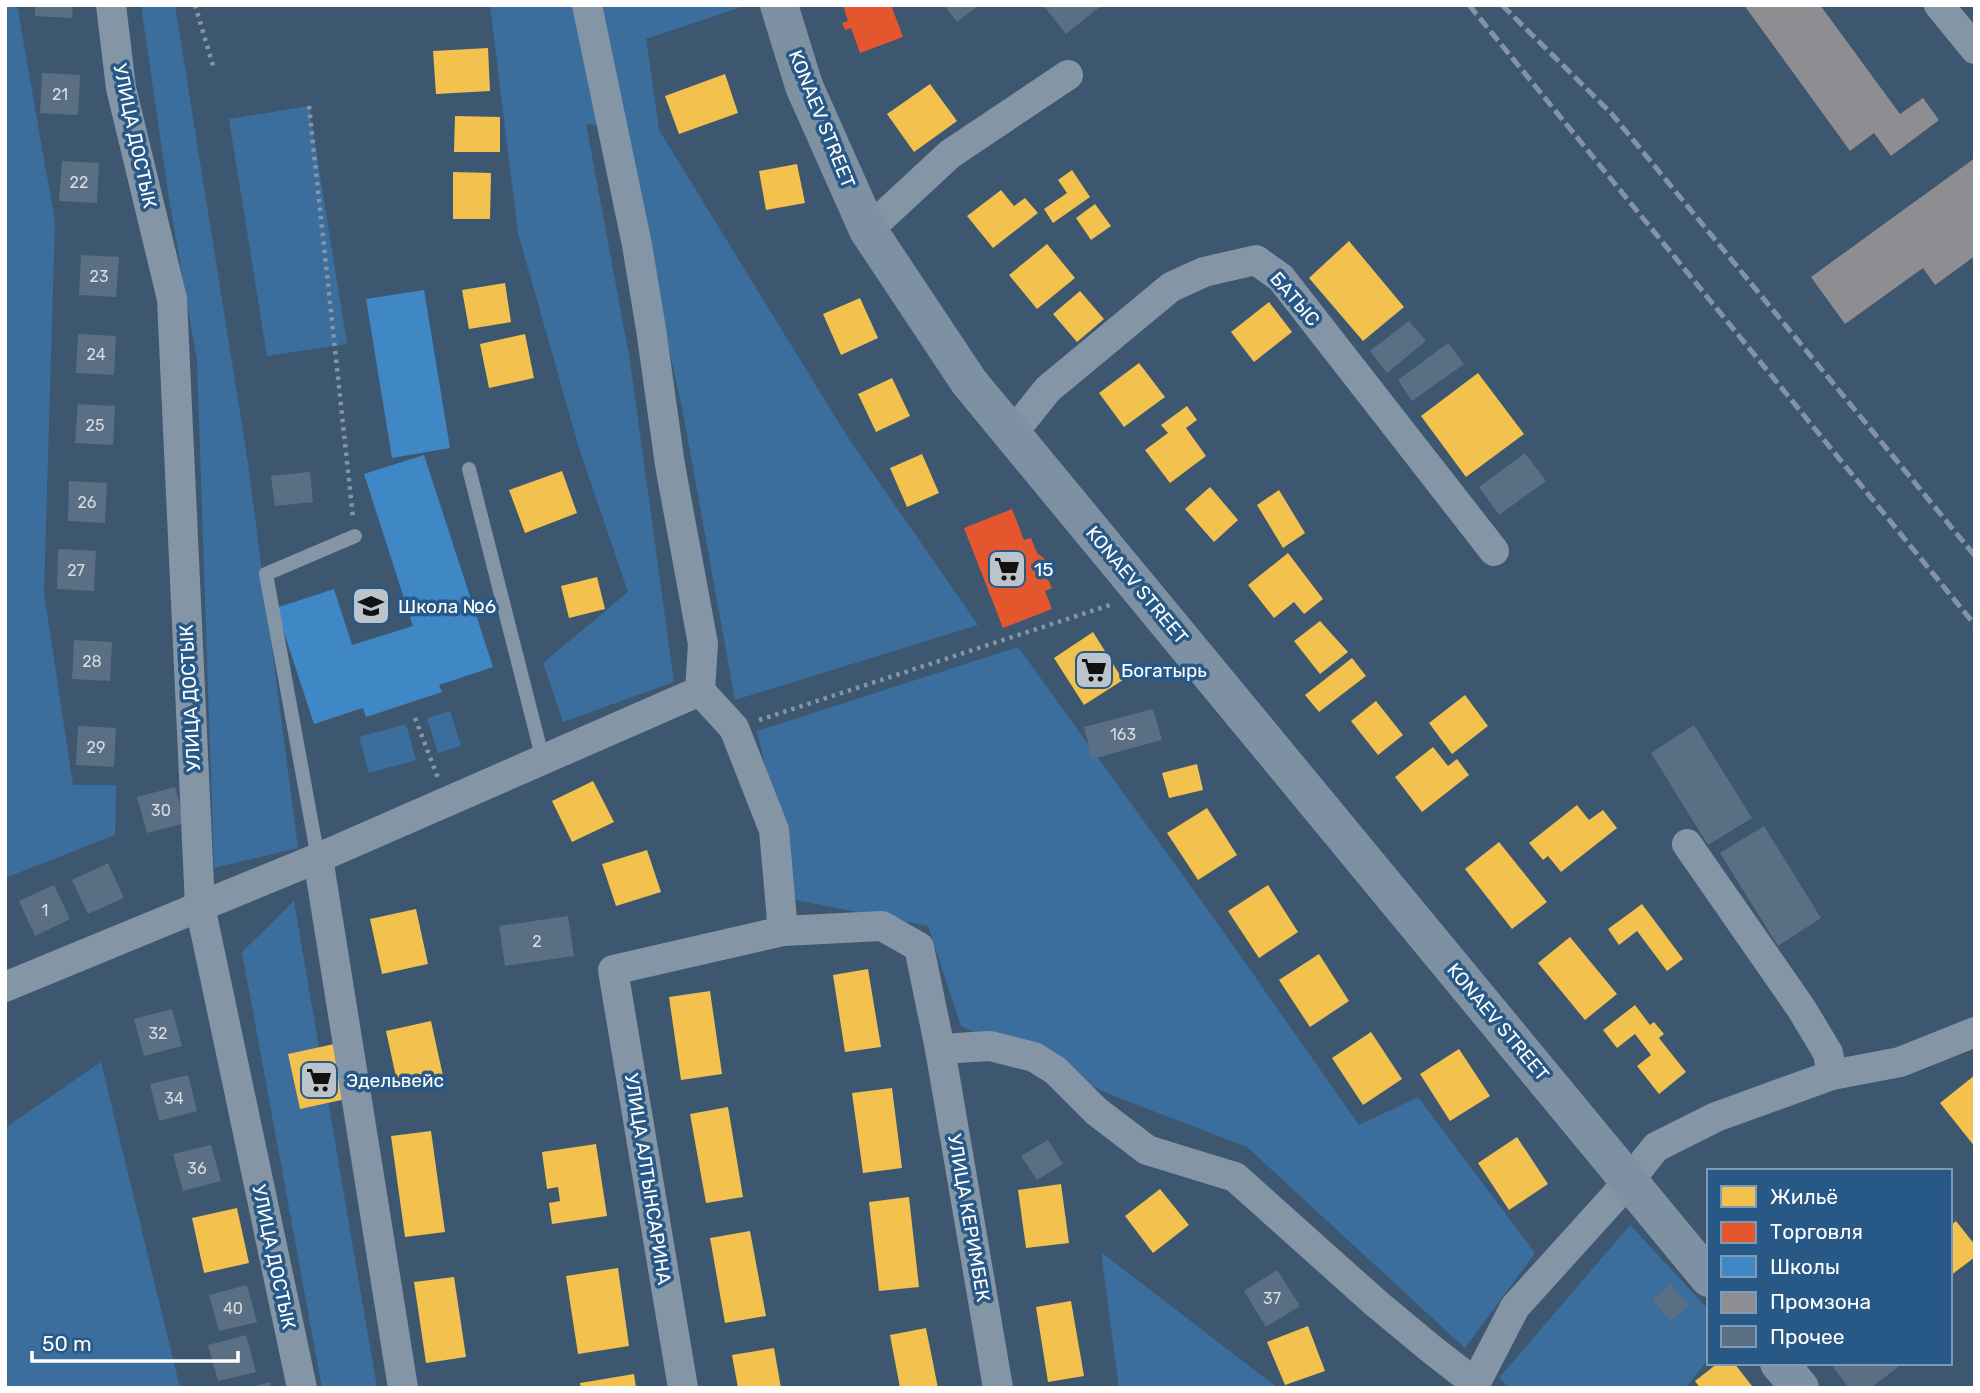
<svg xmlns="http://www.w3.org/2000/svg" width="1980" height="1393" font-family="Rubik,sans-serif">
	<rect width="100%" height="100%" fill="#3d5770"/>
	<g fill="#3b6e9c">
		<polygon points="5,5 17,5 55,222 44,593 73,785 116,785 115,835 5,878"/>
		<polygon points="141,5 175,5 248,463 298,848 214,868 197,360 169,199"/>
		<polygon points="490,5 747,5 646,39 659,130 847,436 978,625 735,700 682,407 619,126 586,124 630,361 674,682 563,722 543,663 628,592 579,448 518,233"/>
		<polygon points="309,106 347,344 267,356 229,119"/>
		<polygon points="1018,647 1213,917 1359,1125 1418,1097 1535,1253 1465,1348 1247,1147 1114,1096 961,1026 928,926 796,900 757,731"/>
		<polygon points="450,711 461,746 438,753 427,718"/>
		<polygon points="406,724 416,760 369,773 359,737"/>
		<polygon points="294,901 377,1388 322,1388 242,952"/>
		<polygon points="101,1062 180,1388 5,1388 5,1128"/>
		<polygon points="1630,1225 1709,1310 1709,1358 1686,1388 1510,1388 1499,1378"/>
		<polygon points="1101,1252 1278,1388 1119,1388"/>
	</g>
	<g fill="#f2c14e">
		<polygon points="488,48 490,91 436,94 433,51"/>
		<polygon points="725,74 738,113 679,134 665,96"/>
		<polygon points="930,84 957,121 914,152 887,114"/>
		<polygon points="455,116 500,117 500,152 454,152"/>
		<polygon points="797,164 805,203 766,210 759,171"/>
		<polygon points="1072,170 1090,197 1053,223 1044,209 1067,193 1058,180"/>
		<polygon points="453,172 491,173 490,219 453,219"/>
		<polygon points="1001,190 1014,206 1025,198 1038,213 993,248 967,216"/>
		<polygon points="1095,204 1111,226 1091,240 1076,218"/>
		<polygon points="1349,241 1404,307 1363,341 1309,278"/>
		<polygon points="1047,244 1075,278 1037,309 1009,275"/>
		<polygon points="505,283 511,322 469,329 462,290"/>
		<polygon points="1080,291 1104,319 1077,342 1053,314"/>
		<polygon points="860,298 878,338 841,355 823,314"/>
		<polygon points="1269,302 1292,332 1254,362 1231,332"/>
		<polygon points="525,334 534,378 489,388 480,344"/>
		<polygon points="1139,363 1165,397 1124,427 1099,393"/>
		<polygon points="1478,373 1524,434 1466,477 1421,416"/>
		<polygon points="892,378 910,416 876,432 858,394"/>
		<polygon points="1187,406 1197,420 1186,428 1206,456 1170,483 1145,450 1168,433 1161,425"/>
		<polygon points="922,454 939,493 907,507 890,468"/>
		<polygon points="562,471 577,513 525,533 509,490"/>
		<polygon points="1210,487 1238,520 1214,542 1185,509"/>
		<polygon points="1279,490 1305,533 1283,548 1257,505"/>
		<polygon points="1288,553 1323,599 1304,614 1294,602 1274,618 1248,585"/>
		<polygon points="597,577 605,609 569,618 561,586"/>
		<polygon points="1320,621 1348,652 1320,674 1294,641"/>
		<polygon points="1093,632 1123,680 1084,705 1054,658"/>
		<polygon points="1352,658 1366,676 1319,712 1305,695"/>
		<polygon points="1465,695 1488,726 1452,754 1429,723"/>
		<polygon points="1376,701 1403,735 1378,755 1351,721"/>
		<polygon points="1433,747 1448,766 1457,759 1469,775 1422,812 1395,777"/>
		<polygon points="1197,764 1203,790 1169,798 1162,773"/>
		<polygon points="593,781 614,822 572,842 552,801"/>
		<polygon points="1577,805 1589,820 1603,810 1617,828 1561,872 1548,856 1543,860 1529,843"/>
		<polygon points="1207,808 1237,855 1198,880 1167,833"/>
		<polygon points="1499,842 1547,902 1512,929 1465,869"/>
		<polygon points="647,850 661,892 616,906 602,864"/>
		<polygon points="1268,885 1298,932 1259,958 1228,911"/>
		<polygon points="1642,904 1683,959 1667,971 1637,931 1619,945 1608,929"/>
		<polygon points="416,909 428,964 382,974 370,919"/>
		<polygon points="1570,937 1617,994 1585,1020 1538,963"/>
		<polygon points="1319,954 1349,1001 1310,1027 1279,980"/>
		<polygon points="868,969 881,1047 845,1052 833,975"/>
		<polygon points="710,991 722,1074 681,1080 669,997"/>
		<polygon points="1635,1005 1650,1025 1654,1022 1664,1034 1659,1038 1686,1072 1659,1094 1637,1066 1651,1055 1635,1034 1617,1048 1603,1030"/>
		<polygon points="431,1021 443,1076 398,1086 386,1031"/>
		<polygon points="1371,1032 1402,1079 1363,1105 1332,1058"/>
		<polygon points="334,1044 346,1099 300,1109 288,1054"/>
		<polygon points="1459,1049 1490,1096 1450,1121 1420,1074"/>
		<polygon points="1975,1075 1975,1147 1940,1103"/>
		<polygon points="892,1088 902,1168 863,1173 852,1093"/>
		<polygon points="728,1107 743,1197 706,1203 690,1114"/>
		<polygon points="431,1131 445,1232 405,1237 391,1136"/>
		<polygon points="1517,1137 1548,1184 1509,1210 1478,1163"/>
		<polygon points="596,1144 607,1216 552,1224 549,1203 560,1201 558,1187 547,1189 542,1152"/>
		<polygon points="1061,1184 1069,1243 1026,1248 1018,1190"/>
		<polygon points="1160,1189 1189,1225 1153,1253 1125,1216"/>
		<polygon points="909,1197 919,1287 879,1291 869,1202"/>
		<polygon points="237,1208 249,1263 204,1273 192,1218"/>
		<polygon points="1956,1221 1975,1245 1975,1257 1950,1276 1950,1226"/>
		<polygon points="750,1231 766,1316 725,1323 710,1238"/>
		<polygon points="618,1268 629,1346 578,1354 566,1276"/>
		<polygon points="454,1277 466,1357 426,1363 414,1282"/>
		<polygon points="1071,1301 1084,1376 1048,1382 1036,1307"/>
		<polygon points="1308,1326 1325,1371 1285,1385 1267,1342"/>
		<polygon points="926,1328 938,1388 900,1388 890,1335"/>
		<polygon points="774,1348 781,1388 738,1388 732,1355"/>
		<polygon points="1718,1363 1734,1363 1752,1386 1750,1388 1700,1388 1695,1381"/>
		<polygon points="634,1374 636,1388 581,1388 580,1383"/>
	</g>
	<g fill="#e4572e">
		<polygon points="843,5 891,5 903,37 860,53 851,28 845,30 842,23 848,21"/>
		<polygon points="1012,509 1024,540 1031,538 1037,553 1046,560 1046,575 1052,588 1045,591 1052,609 1003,628 964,528"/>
	</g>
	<g fill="#3f88c5">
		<polygon points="424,290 450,448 392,458 366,299"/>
		<polygon points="424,455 493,667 439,685 442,692 366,717 363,708 314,724 276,608 334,589 352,645 413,626 364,474"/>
	</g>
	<g fill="#8d8d92">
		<polygon points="1744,5 1820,5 1900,114 1923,98 1939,120 1891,156 1874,133 1850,151"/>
		<polygon points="1975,158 1975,256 1935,285 1923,268 1845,324 1811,277"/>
	</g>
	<g fill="#5a6f83">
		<polygon points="35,5 73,5 72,18 35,16"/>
		<polygon points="944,5 979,5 957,22"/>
		<polygon points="1043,5 1102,5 1066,34"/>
		<polygon points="42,73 80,75 78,115 40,113"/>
		<polygon points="62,161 99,163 97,203 59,201"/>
		<polygon points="81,255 119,257 116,297 79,295"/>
		<polygon points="1409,321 1426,341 1387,373 1370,351"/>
		<polygon points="78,334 116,336 114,375 76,373"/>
		<polygon points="1448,343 1464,364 1412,401 1398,380"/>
		<polygon points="78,404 115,406 113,445 75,443"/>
		<polygon points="1525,453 1546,481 1499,515 1479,487"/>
		<polygon points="310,472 313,502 275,506 271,476"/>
		<polygon points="69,481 107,483 105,523 68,521"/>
		<polygon points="58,549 96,551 94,591 57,589"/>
		<polygon points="74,640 112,642 110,681 72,679"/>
		<polygon points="1153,709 1162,740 1092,759 1084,727"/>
		<polygon points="1694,725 1752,818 1708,845 1651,753"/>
		<polygon points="78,726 116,728 114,767 76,765"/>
		<polygon points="175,787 185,823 147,833 137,797"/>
		<polygon points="1764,826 1821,918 1778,946 1720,853"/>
		<polygon points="108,863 124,898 88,914 72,880"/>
		<polygon points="54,885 70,919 35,936 19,901"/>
		<polygon points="568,916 574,956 505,966 499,926"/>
		<polygon points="172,1009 182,1046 144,1056 134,1019"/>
		<polygon points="188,1075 197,1111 159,1121 150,1084"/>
		<polygon points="1048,1140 1063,1164 1037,1180 1021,1156"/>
		<polygon points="211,1145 221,1181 183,1191 173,1154"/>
		<polygon points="1277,1270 1300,1306 1266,1327 1244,1291"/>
		<polygon points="247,1285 257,1322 219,1331 209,1295"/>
		<polygon points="1671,1285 1689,1306 1670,1321 1653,1299"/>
		<polygon points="246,1335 256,1372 218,1381 208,1345"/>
		<polygon points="1830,1363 1903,1363 1871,1388 1849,1388"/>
		<polygon points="270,1382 271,1388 251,1388 251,1387"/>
	</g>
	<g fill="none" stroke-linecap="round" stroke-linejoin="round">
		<g stroke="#8495a6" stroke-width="4.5" stroke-dasharray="3.5 5" stroke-linecap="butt">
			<polyline points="195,5 214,69"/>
			<polyline points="309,106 353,518"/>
			<polyline points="415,718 438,778"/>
			<polyline points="759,720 1113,604"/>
		</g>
		<g stroke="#8495a6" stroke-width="14">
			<polyline points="469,469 543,760"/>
			<polyline points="318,858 266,574 355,536"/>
		</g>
		<g stroke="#8495a6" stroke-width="30">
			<polyline points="111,5 121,88 172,299 200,906 302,1388"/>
			<polyline points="587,5 637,245 651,329 670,465 703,644 700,691 734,728 774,830 783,931 613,970 683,1388"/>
			<polyline points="1939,5 1975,49"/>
			<polyline points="868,230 950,154 1068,75"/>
			<polyline points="1012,434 1048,389 1171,287 1204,272 1256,260 1281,278 1494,551"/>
			<polyline points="1687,844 1801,1008 1828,1053 1832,1075"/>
			<polyline points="318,858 403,1388"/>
			<polyline points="783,931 882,926 919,947 940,1049 998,1388"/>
			<polyline points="5,987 318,858 700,691"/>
			<polyline points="940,1049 990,1046 1034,1057 1055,1070 1096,1111 1147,1150 1235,1177 1377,1304 1430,1348 1475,1383"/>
			<polyline points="1473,1388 1515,1307 1629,1181 1656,1147 1716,1117 1832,1075 1900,1062 1975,1032"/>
		</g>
		<g stroke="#7e91a2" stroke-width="38">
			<polyline points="779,5 804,86 868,230 969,382 1709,1278"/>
			<polyline points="1779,1363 1800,1388"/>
		</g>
		<g stroke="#8393a5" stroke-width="5" stroke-dasharray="12 5" stroke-linecap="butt">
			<polyline points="1469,5 1975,625"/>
			<polyline points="1502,5 1611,113 1975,556"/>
		</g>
	</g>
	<defs>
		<symbol id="supermarket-square" viewBox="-11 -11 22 22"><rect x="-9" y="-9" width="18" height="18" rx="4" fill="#bbc4cd" stroke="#275886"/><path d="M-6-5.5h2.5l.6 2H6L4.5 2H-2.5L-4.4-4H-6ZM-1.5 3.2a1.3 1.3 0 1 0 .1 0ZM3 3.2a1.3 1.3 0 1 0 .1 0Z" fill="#111"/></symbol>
		<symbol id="school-square" viewBox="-11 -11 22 22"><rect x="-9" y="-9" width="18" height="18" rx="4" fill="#bbc4cd" stroke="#275886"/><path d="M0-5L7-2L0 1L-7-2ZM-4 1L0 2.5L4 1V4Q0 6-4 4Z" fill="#111"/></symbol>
	</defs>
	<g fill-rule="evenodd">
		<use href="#supermarket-square" x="985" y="547" width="44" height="44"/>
		<use href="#school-square" x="349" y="584" width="44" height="44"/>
		<use href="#supermarket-square" x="1072" y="648" width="44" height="44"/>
		<use href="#supermarket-square" x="297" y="1058" width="44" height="44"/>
	</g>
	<g text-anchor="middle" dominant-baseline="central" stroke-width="7" stroke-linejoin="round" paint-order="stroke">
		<g font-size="16" fill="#d6dbe0">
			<text x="60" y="94">21</text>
			<text x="79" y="182">22</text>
			<text x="99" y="276">23</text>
			<text x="96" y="354">24</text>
			<text x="95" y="425">25</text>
			<text x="87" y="502">26</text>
			<text x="76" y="570">27</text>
			<text x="92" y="661">28</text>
			<text x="1123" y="734">163</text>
			<text x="96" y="747">29</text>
			<text x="161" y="810">30</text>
			<text x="45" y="910">1</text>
			<text x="537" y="941">2</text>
			<text x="158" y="1033">32</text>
			<text x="174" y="1098">34</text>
			<text x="197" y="1168">36</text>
			<text x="1272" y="1298">37</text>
			<text x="233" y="1308">40</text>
		</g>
		<g font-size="19" fill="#fff" stroke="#275886">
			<text transform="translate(822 119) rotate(68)">KONAEV STREET</text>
			<text transform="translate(135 136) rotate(78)">УЛИЦА ДОСТЫК</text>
			<text transform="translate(1295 299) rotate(49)">БАТЫС</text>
			<text transform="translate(1137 585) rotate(50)">KONAEV STREET</text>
			<text transform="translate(190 698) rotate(-93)">УЛИЦА ДОСТЫК</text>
			<text transform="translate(1498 1022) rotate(50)">KONAEV STREET</text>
			<text transform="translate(648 1179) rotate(81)">УЛИЦА АЛТЫНСАРИНА</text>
			<text transform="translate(969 1218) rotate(80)">УЛИЦА КЕРИМБЕК</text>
			<text transform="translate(274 1257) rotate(78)">УЛИЦА ДОСТЫК</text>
		</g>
		<g font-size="19" fill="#fff" stroke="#275886" text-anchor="start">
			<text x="1034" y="569">15</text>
			<text x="398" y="606">Школа №6</text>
			<text x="1121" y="670">Богатырь</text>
			<text x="346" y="1080">Эдельвейс</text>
		</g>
	</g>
	<rect width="1980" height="1393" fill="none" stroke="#ffffff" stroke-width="14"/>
	<rect x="1707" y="1169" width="245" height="196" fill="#275886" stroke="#7d9bb6" stroke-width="2"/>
	<rect x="1721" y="1186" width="35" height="21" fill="#f2c14e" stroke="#7d9bb6" stroke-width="2"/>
	<text x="1770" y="1204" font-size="21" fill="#ffffff">Жильё</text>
	<rect x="1721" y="1222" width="35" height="21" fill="#e4572e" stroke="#7d9bb6" stroke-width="2"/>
	<text x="1770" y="1239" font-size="21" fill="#ffffff">Торговля</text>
	<rect x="1721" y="1256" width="35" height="21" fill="#3f88c5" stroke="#7d9bb6" stroke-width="2"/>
	<text x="1770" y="1274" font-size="21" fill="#ffffff">Школы</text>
	<rect x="1721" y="1292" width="35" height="21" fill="#8d8d92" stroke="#7d9bb6" stroke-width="2"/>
	<text x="1770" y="1309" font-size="21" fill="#ffffff">Промзона</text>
	<rect x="1721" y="1326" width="35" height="21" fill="#5a6f83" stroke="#7d9bb6" stroke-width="2"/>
	<text x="1770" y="1344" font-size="21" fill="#ffffff">Прочее</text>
	<path d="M32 1351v10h206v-10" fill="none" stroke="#ffffff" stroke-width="3.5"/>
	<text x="42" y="1351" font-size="21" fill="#ffffff" stroke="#275886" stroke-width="5" paint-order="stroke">50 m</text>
</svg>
